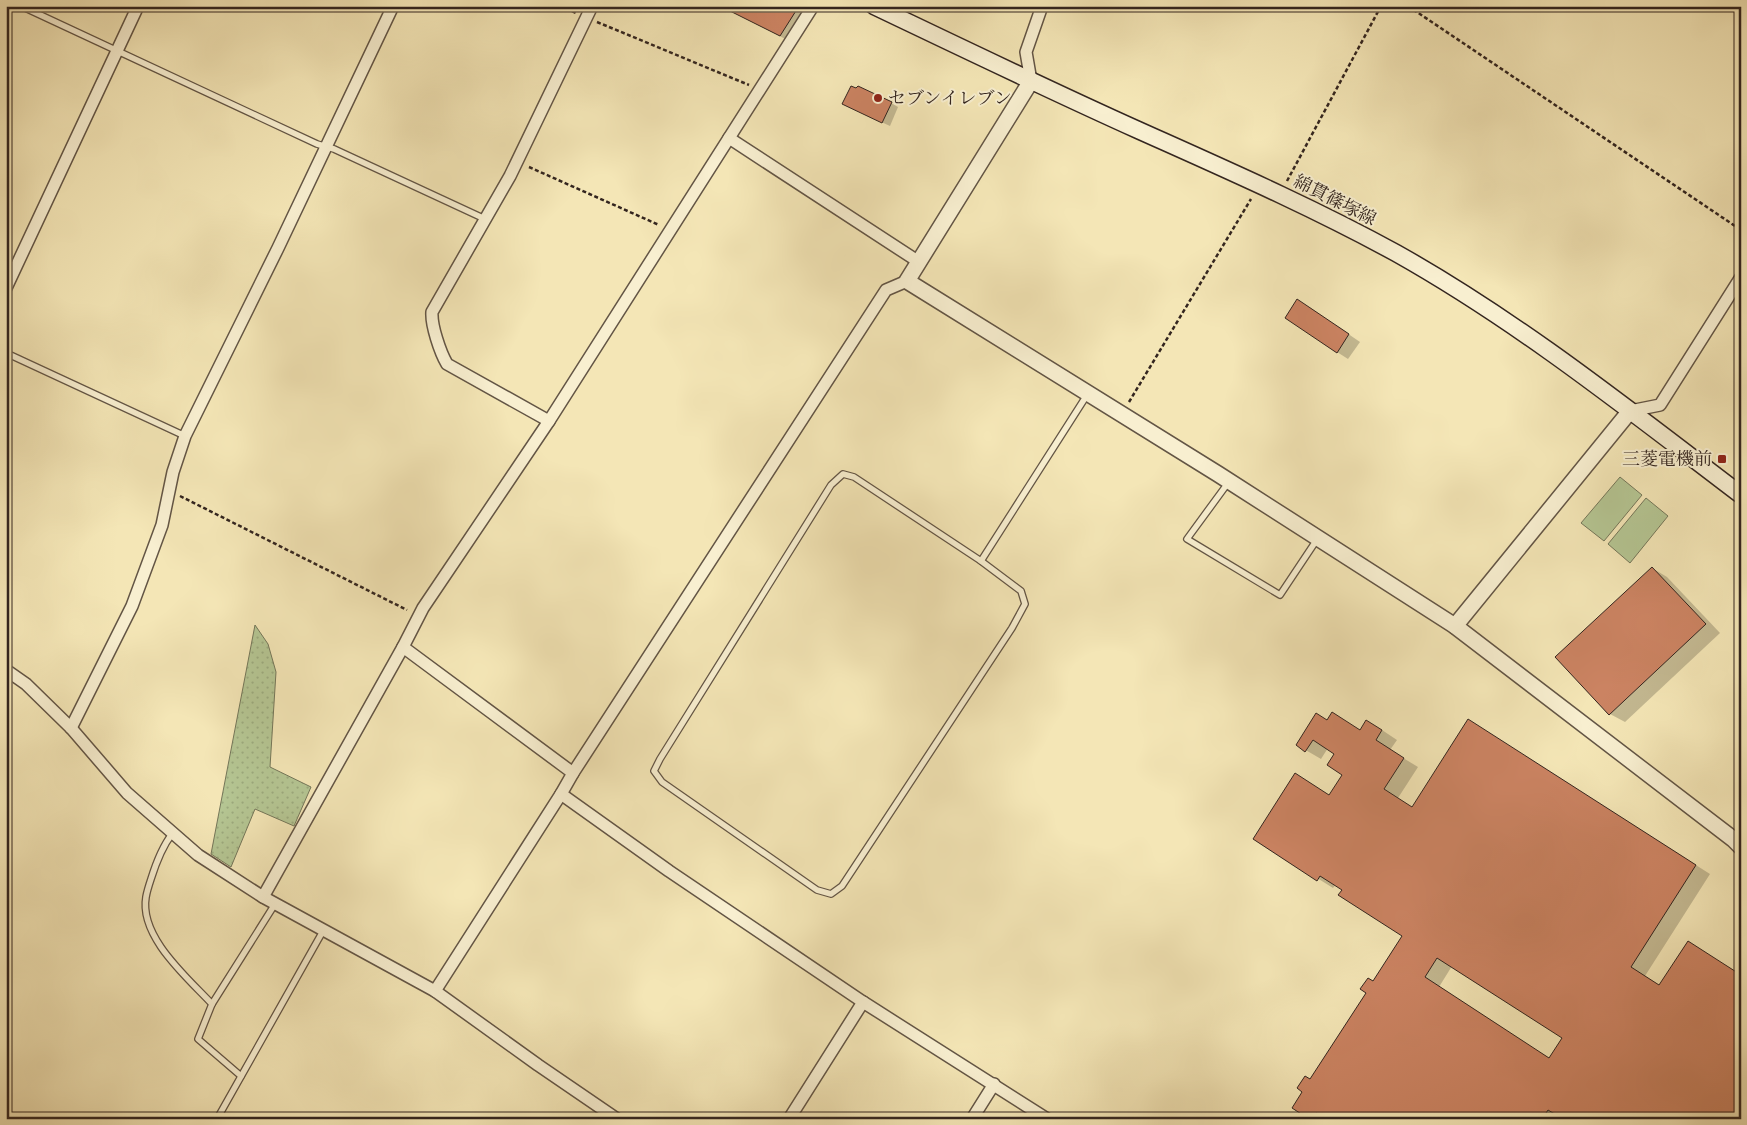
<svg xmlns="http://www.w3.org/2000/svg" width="1747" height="1125" font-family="Alegreya,'Noto Serif JP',serif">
	<defs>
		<pattern id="grass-dots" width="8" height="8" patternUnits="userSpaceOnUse" patternTransform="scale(1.25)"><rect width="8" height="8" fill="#b5c693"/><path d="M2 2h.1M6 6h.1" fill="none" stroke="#9caa7e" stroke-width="1.8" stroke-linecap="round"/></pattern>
	</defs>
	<rect width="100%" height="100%" fill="#f4e6b6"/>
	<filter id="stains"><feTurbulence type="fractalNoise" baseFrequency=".004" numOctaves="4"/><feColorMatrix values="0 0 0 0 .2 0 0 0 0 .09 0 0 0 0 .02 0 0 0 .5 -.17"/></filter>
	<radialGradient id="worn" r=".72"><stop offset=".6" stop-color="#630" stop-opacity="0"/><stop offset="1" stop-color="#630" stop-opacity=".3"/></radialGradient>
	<polygon fill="url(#grass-dots)" stroke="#747659" points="255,625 268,644 276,672 270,767 311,787 294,826 255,809 231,867 211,854"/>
	<g fill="#b5c693" stroke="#747659">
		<polygon points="1620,477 1642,495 1604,541 1581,523"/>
		<polygon points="1646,498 1668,516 1630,563 1608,544"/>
	</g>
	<g fill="#0003" fill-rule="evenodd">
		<polygon points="721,6 813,6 795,44"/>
		<polygon points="891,103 898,107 890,126 851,108"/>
		<polygon points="1309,307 1360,342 1348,359 1337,352"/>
		<polygon points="1652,568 1667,577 1720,633 1625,722 1610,714"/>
		<path d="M1328,721L1361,731L1382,730L1397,740L1390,750L1418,767L1398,798L1413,808L1483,730L1710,874L1645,976L1660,986L1703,951L1563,1119H1311V1081L1404,935L1344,889L1336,884L1333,888L1255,839L1330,796L1344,774L1336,754L1328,748L1321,759L1297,745ZM1452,966L1564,1037L1550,1059L1439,987Z"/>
	</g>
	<g fill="#cb8362" stroke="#33251f" fill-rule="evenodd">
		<polygon points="720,6 799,6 780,36"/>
		<polygon points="851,86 856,88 858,86 892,102 882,123 842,104"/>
		<polygon points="1297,299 1349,334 1337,353 1285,318"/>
		<polygon points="1652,567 1706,624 1609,715 1555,657"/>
		<path d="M1332,712L1360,730L1366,720L1382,730L1376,740L1404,758L1384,789L1412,807L1468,719L1696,865L1631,967L1659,985L1688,941L1741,975V1119H1563L1548,1110L1542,1119H1325L1316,1113L1312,1119H1309L1292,1108L1302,1092L1297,1088L1305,1076L1310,1079L1366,993L1360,989L1368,978L1373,981L1402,936L1338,895L1342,890L1320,876L1317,881L1253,839L1295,773L1329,795L1342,775L1327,765L1334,754L1313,740L1305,752L1296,745L1316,713L1327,720ZM1437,958L1562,1038L1549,1058L1425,977Z"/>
	</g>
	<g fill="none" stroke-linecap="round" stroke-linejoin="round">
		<defs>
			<g id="service">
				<polyline points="21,6 317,144 334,149 485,219"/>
				<polyline points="6,353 185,436"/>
				<polygon points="843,474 854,477 981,561 1021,591 1025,604 1012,628 842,886 831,894 817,890 662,782 654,771 660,759 831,485"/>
				<polyline points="1228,483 1187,539 1280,595 1318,538"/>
				<polyline points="981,561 1087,395"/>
				<path d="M172,834C162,847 156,863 151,879C149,885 147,891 146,897C139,937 188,978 212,1004"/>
				<polyline points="241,1076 198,1039 212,1004 275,904"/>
				<polyline points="217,1119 323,931"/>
			</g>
			<g id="minor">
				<polyline points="1031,81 1026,52 1042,6"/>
				<polyline points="729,138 919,262"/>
				<polyline points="6,288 138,6"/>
				<polyline points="1630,411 1660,405 1741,277"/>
				<path d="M549,421L447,364C440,352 431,325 432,312L510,176L592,6"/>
				<polyline points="403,647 573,773"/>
				<polyline points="6,670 26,684 71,728 127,793 198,855 263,897 435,991 538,1065 617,1119"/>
				<polyline points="71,728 132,606 162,525 173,472 185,436 278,248 393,6"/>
				<polyline points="561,794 669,871 863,1002 1047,1119"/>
				<polyline points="263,897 403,647 423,608 549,421 813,6"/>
				<polyline points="435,991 561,794 573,773 886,290 907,281"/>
				<polyline points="789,1119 863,1002"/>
				<polyline points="972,1119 994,1084"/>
			</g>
			<g id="tertiary">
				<polyline points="1031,81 907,281 1218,474 1455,626 1733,839 1741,847"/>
				<polyline points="1455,626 1630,411"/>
			</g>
			<path id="secondary" d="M874,6C962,48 1049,90 1138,130C1225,169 1312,207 1396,253C1519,322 1629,410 1741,495"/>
		</defs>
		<use href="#service" stroke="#635545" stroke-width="8"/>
		<use href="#minor" stroke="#635545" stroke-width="14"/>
		<use href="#tertiary" stroke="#635545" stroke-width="18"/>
		<use href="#secondary" stroke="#33251f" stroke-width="19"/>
		<g stroke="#33251f" stroke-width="2.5" stroke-dasharray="4 2.5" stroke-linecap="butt">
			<polyline points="560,6 576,13"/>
			<polyline points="1408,6 1741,230"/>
			<polyline points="597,22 749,85"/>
			<polyline points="529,167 659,225"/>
			<polyline points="1287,181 1381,6"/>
			<polyline points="1129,402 1251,199"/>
			<polyline points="180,496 407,610"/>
			<polyline points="6,1111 13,1119"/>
		</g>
		<use href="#service" stroke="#f8efd0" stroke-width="5.5"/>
		<use href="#minor" stroke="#f8efd0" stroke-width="11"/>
		<use href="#tertiary" stroke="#f8efd0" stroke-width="15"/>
		<use href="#secondary" stroke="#f8efd0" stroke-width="16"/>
	</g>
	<g fill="#8f2418" stroke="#f8efd0" stroke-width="2">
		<circle cx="878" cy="98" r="5"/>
		<rect x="1717" y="454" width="10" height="10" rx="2.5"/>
	</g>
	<g text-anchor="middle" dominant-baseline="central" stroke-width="4" stroke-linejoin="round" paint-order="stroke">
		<g font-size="18" fill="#33251f" stroke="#f8efd0" text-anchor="start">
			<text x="888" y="98">セブンイレブン</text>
			<text x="1712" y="459" text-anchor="end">三菱電機前</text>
		</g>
		<g font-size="18" fill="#33251f" stroke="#f8efd0">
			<text transform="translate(1335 200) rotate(27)">綿貫篠塚線</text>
		</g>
	</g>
	<rect width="1747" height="1125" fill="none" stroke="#f4e6b6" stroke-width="25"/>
	<rect x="8" y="8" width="1732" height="1110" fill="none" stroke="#33251f" stroke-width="2.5"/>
	<rect x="12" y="12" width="1722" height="1100" fill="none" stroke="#33251f"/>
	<rect width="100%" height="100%" filter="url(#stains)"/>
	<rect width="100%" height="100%" fill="url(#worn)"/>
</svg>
